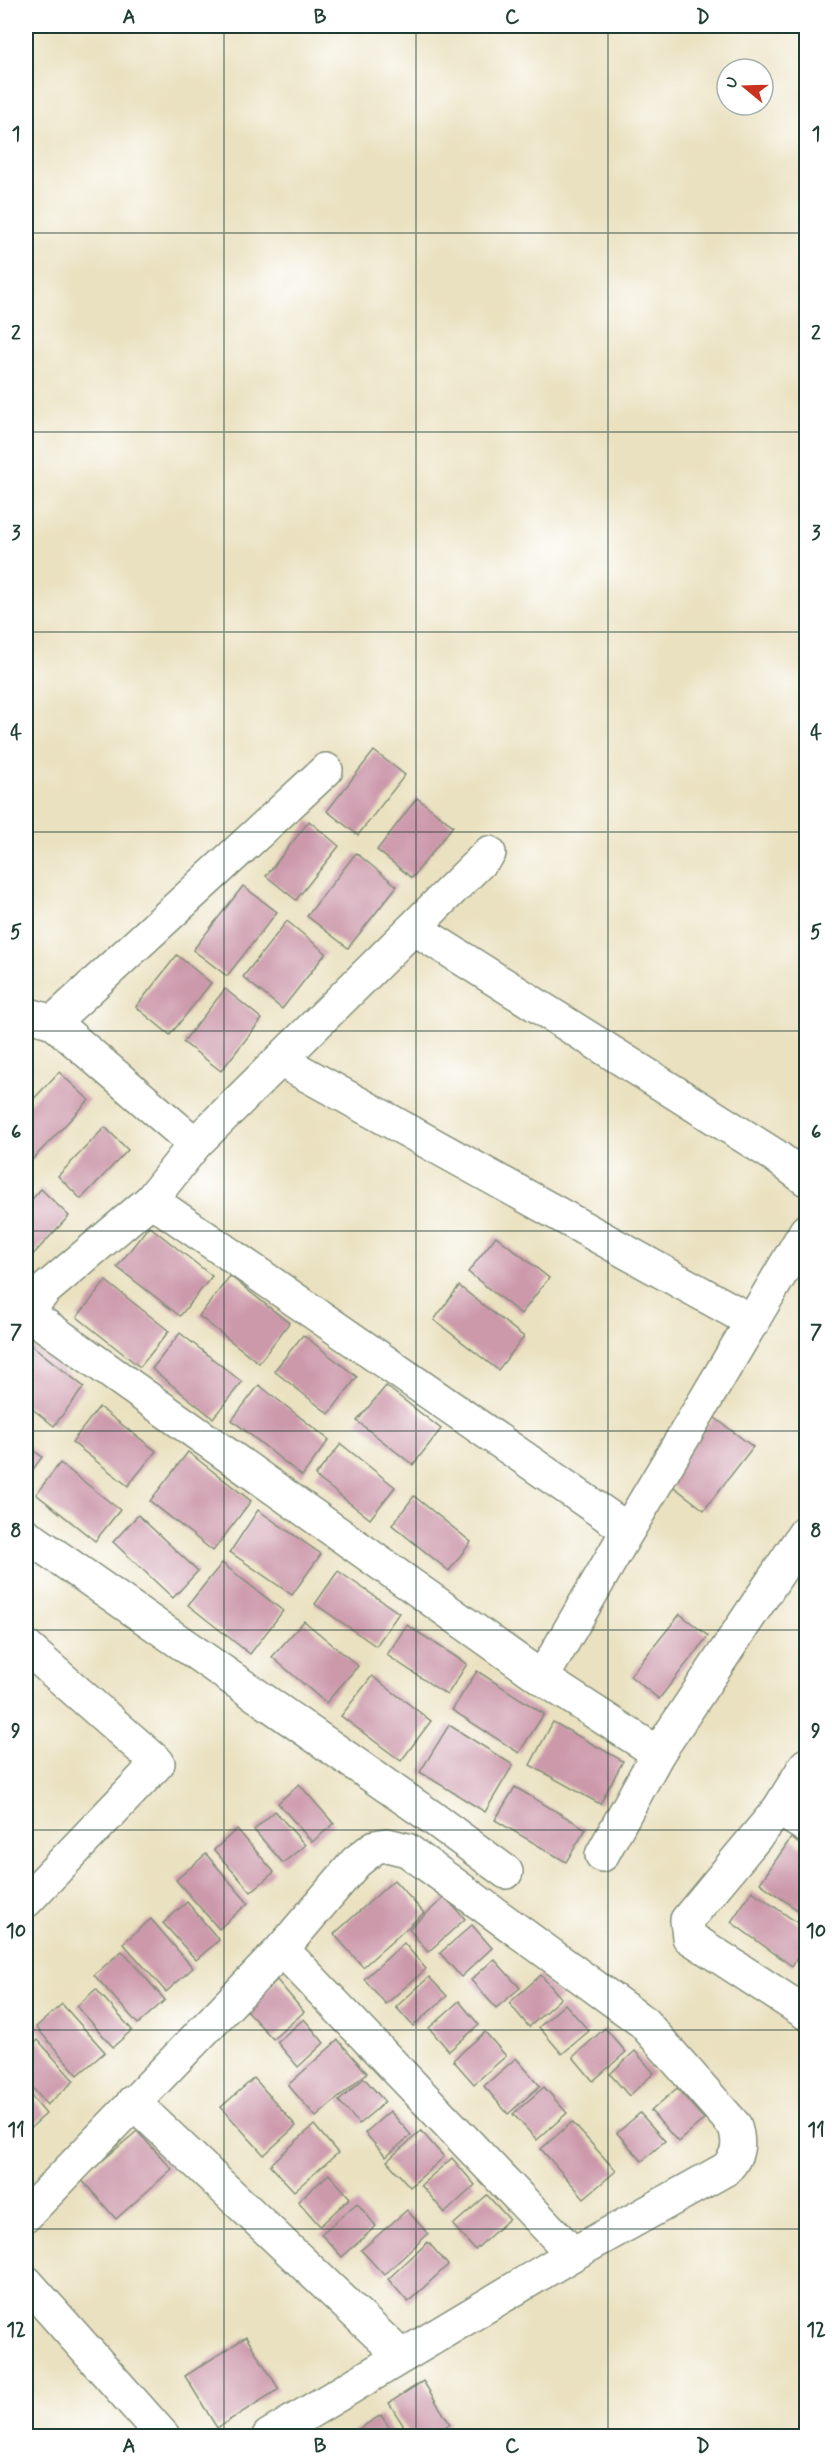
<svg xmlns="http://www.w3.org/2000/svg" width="832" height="2462" font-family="Mynerve,sans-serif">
	<rect width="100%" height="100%" fill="#fff"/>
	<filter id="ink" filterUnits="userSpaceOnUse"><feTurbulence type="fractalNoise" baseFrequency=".0167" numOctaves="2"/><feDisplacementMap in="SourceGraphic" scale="12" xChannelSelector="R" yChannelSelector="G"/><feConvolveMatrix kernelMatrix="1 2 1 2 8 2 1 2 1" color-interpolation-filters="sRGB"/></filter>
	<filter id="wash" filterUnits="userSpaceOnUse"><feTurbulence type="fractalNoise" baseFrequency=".008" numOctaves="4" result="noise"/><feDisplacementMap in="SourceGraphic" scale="24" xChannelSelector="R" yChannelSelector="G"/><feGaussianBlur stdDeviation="1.35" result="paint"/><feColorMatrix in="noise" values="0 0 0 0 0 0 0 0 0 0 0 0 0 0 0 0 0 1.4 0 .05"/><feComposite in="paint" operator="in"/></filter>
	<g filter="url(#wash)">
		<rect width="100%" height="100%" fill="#eae1c0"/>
		<g id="blocks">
			<g fill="#cc99ab">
				<polygon points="374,751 405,775 358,835 327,811"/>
				<polygon points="417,798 453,826 412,878 377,850"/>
				<polygon points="309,821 339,846 296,900 266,876"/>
				<polygon points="356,853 397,886 348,948 307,916"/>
				<polygon points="243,886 277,912 227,976 193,950"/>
				<polygon points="287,921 326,953 282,1009 243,977"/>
				<polygon points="177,955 211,983 170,1035 136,1007"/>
				<polygon points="225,989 262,1019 221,1071 183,1042"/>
				<polygon points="59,1072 89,1100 31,1161 26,1157 26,1107"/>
				<polygon points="105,1127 128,1150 81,1199 58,1176"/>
				<polygon points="41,1189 69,1216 26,1262 26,1206"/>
				<polygon points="149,1226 212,1276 180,1316 117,1267"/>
				<polygon points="496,1236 549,1278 521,1314 468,1272"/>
				<polygon points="230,1276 289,1323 259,1363 199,1316"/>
				<polygon points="106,1281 169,1331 140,1367 77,1317"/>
				<polygon points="459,1286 524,1337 498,1370 434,1320"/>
				<polygon points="180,1333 242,1382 213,1418 152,1369"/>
				<polygon points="303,1335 357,1377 329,1414 274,1371"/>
				<polygon points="29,1343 84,1387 54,1426 26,1404 26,1348"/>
				<polygon points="259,1385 329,1440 302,1476 232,1420"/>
				<polygon points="386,1386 441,1429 413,1465 357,1421"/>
				<polygon points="99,1407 156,1451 128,1486 72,1442"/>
				<polygon points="714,1417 753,1447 704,1510 665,1480"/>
				<polygon points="26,1444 42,1457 26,1479"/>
				<polygon points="341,1444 395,1487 370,1519 315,1476"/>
				<polygon points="188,1452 251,1501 213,1551 150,1501"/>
				<polygon points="60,1463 120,1510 95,1541 36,1494"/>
				<polygon points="414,1496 471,1542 449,1571 392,1525"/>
				<polygon points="258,1510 321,1554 292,1595 230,1552"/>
				<polygon points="138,1515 198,1571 173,1598 113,1542"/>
				<polygon points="222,1563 283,1611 250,1654 188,1605"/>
				<polygon points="338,1571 399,1613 376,1646 315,1604"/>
				<polygon points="680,1614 708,1636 659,1699 630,1676"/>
				<polygon points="304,1621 358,1666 326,1703 272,1657"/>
				<polygon points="407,1625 467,1664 447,1695 387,1655"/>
				<polygon points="477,1671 544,1714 519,1753 452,1710"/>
				<polygon points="372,1676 431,1721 401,1761 341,1716"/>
				<polygon points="553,1722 623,1761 600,1804 530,1765"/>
				<polygon points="449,1725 513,1765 485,1812 420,1772"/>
				<polygon points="299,1784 334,1824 312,1842 278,1803"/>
				<polygon points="515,1787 586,1829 566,1862 495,1820"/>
				<polygon points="275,1811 305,1845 283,1863 254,1830"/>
				<polygon points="237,1829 274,1872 251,1892 214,1850"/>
				<polygon points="791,1838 806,1849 806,1916 760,1883"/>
				<polygon points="206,1854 248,1903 219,1929 176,1880"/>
				<polygon points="394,1880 424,1913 363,1967 334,1934"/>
				<polygon points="752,1891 806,1929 806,1945 792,1966 731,1922"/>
				<polygon points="445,1897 465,1919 428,1952 409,1929"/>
				<polygon points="187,1902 219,1940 196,1960 163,1923"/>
				<polygon points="151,1919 193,1968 166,1992 123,1943"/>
				<polygon points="472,1925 492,1948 461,1977 440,1953"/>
				<polygon points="404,1943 426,1969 386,2004 364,1979"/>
				<polygon points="122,1951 165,2000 138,2024 94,1975"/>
				<polygon points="494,1959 520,1988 496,2008 471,1980"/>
				<polygon points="806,1960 806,1974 800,1969"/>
				<polygon points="541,1975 561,1998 529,2027 509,2003"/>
				<polygon points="429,1977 447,1996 413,2026 396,2007"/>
				<polygon points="277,1980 304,2012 273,2039 245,2009"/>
				<polygon points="96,1989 132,2030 113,2047 77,2006"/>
				<polygon points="459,2001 479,2025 449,2051 429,2028"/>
				<polygon points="62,2004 105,2052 78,2075 36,2027"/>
				<polygon points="565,2004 589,2031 562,2054 539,2027"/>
				<polygon points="304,2019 324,2043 298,2067 277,2042"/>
				<polygon points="605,2028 626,2052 593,2081 573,2057"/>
				<polygon points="485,2032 506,2056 474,2084 453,2060"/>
				<polygon points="38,2040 74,2081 47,2105 26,2080 26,2051"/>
				<polygon points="338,2040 367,2073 316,2117 288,2085"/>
				<polygon points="635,2051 654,2073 629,2096 610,2074"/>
				<polygon points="516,2058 540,2086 508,2114 484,2086"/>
				<polygon points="254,2078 296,2126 264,2155 221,2107"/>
				<polygon points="364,2078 385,2102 359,2124 339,2101"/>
				<polygon points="544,2087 567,2113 537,2140 513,2114"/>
				<polygon points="677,2088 704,2119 678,2142 651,2111"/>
				<polygon points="26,2090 46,2114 26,2132"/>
				<polygon points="390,2111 411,2135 386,2157 365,2133"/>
				<polygon points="640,2113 665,2141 642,2161 617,2133"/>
				<polygon points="572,2122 616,2171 584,2198 541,2149"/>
				<polygon points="314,2125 338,2153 294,2191 270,2165"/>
				<polygon points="137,2131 172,2169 116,2219 81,2179"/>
				<polygon points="421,2131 444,2157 410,2187 387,2161"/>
				<polygon points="452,2158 475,2185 445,2213 421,2185"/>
				<polygon points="329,2174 350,2198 320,2226 298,2201"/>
				<polygon points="487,2195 509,2219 475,2250 453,2225"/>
				<polygon points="357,2203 376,2226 342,2257 321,2234"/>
				<polygon points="407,2210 428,2234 384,2275 361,2250"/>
				<polygon points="428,2242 448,2265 408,2302 388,2279"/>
				<polygon points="246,2337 279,2389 217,2428 185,2376"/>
				<polygon points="423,2381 450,2424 431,2436 410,2436 389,2403"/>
				<polygon points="381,2415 395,2436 353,2436 351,2434"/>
			</g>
		</g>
	</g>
	<g filter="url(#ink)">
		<use href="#blocks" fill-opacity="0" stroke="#848f7a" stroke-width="1.5"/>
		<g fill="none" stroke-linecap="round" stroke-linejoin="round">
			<defs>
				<g id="street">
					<polyline points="414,928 774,1155 806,1179"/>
					<polyline points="26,1014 53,1022 195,1144 489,853"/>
					<polyline points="53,1022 326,770"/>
					<polyline points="280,1060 753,1322"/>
					<polyline points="151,1200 628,1530 542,1678"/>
					<polyline points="26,1312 542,1678 658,1753 806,1531"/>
					<polyline points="26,1312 46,1289 151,1200 195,1144"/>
					<polyline points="628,1530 806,1231"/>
					<polyline points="26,1535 430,1816 506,1872"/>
					<polyline points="26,1647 158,1763 26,1901"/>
					<polyline points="806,1765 779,1809 687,1920 689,1937 806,2013"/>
					<polyline points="779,1809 806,1826"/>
					<polyline points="602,1855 658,1753"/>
					<polyline points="282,1949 573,2254"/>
					<polyline points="133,2102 401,2356"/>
					<path d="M26,2215L282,1949L356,1862L375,1847L387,1845L407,1850L643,2022L735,2126C740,2144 739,2155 726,2169L573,2254L269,2436"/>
					<polyline points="26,2282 163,2436"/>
				</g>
			</defs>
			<use href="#street" stroke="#848f7a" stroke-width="36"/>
			<use href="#street" stroke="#fff" stroke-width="33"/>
		</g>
	</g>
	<path fill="none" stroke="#1f3d34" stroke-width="1.5" stroke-opacity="0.55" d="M224,26V2436M416,26V2436M608,26V2436M26,233H806M26,432H806M26,632H806M26,832H806M26,1031H806M26,1231H806M26,1431H806M26,1630H806M26,1830H806M26,2030H806M26,2229H806"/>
	<rect width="832" height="2462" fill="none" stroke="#fff" stroke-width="66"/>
	<g transform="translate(745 87) rotate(289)"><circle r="28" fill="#ffffff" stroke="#a5b1ae" stroke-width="1.5"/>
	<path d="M0-4.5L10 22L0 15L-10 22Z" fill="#c8321e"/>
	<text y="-9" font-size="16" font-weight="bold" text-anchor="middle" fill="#1f3d34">U</text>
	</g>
	<rect x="33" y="33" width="766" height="2396" fill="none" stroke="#1f3d34" stroke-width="2"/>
	<g font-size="20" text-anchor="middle" font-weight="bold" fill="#1f3d34">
		<text x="129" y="23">A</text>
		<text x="320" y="23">B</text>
		<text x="512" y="23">C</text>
		<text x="703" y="23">D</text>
		<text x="16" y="140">1</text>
		<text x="816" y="140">1</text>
		<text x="16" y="339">2</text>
		<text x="816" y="339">2</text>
		<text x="16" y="539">3</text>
		<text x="816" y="539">3</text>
		<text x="16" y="739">4</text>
		<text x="816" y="739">4</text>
		<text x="16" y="938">5</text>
		<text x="816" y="938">5</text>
		<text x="16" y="1138">6</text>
		<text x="816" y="1138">6</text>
		<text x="16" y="1338">7</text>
		<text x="816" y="1338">7</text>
		<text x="16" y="1537">8</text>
		<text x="816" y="1537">8</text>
		<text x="16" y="1737">9</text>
		<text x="816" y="1737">9</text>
		<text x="16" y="1937">10</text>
		<text x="816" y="1937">10</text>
		<text x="16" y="2136">11</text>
		<text x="816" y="2136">11</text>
		<text x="16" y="2336">12</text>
		<text x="816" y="2336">12</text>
		<text x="129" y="2452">A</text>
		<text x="320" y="2452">B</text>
		<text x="512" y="2452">C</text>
		<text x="703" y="2452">D</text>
	</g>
</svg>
